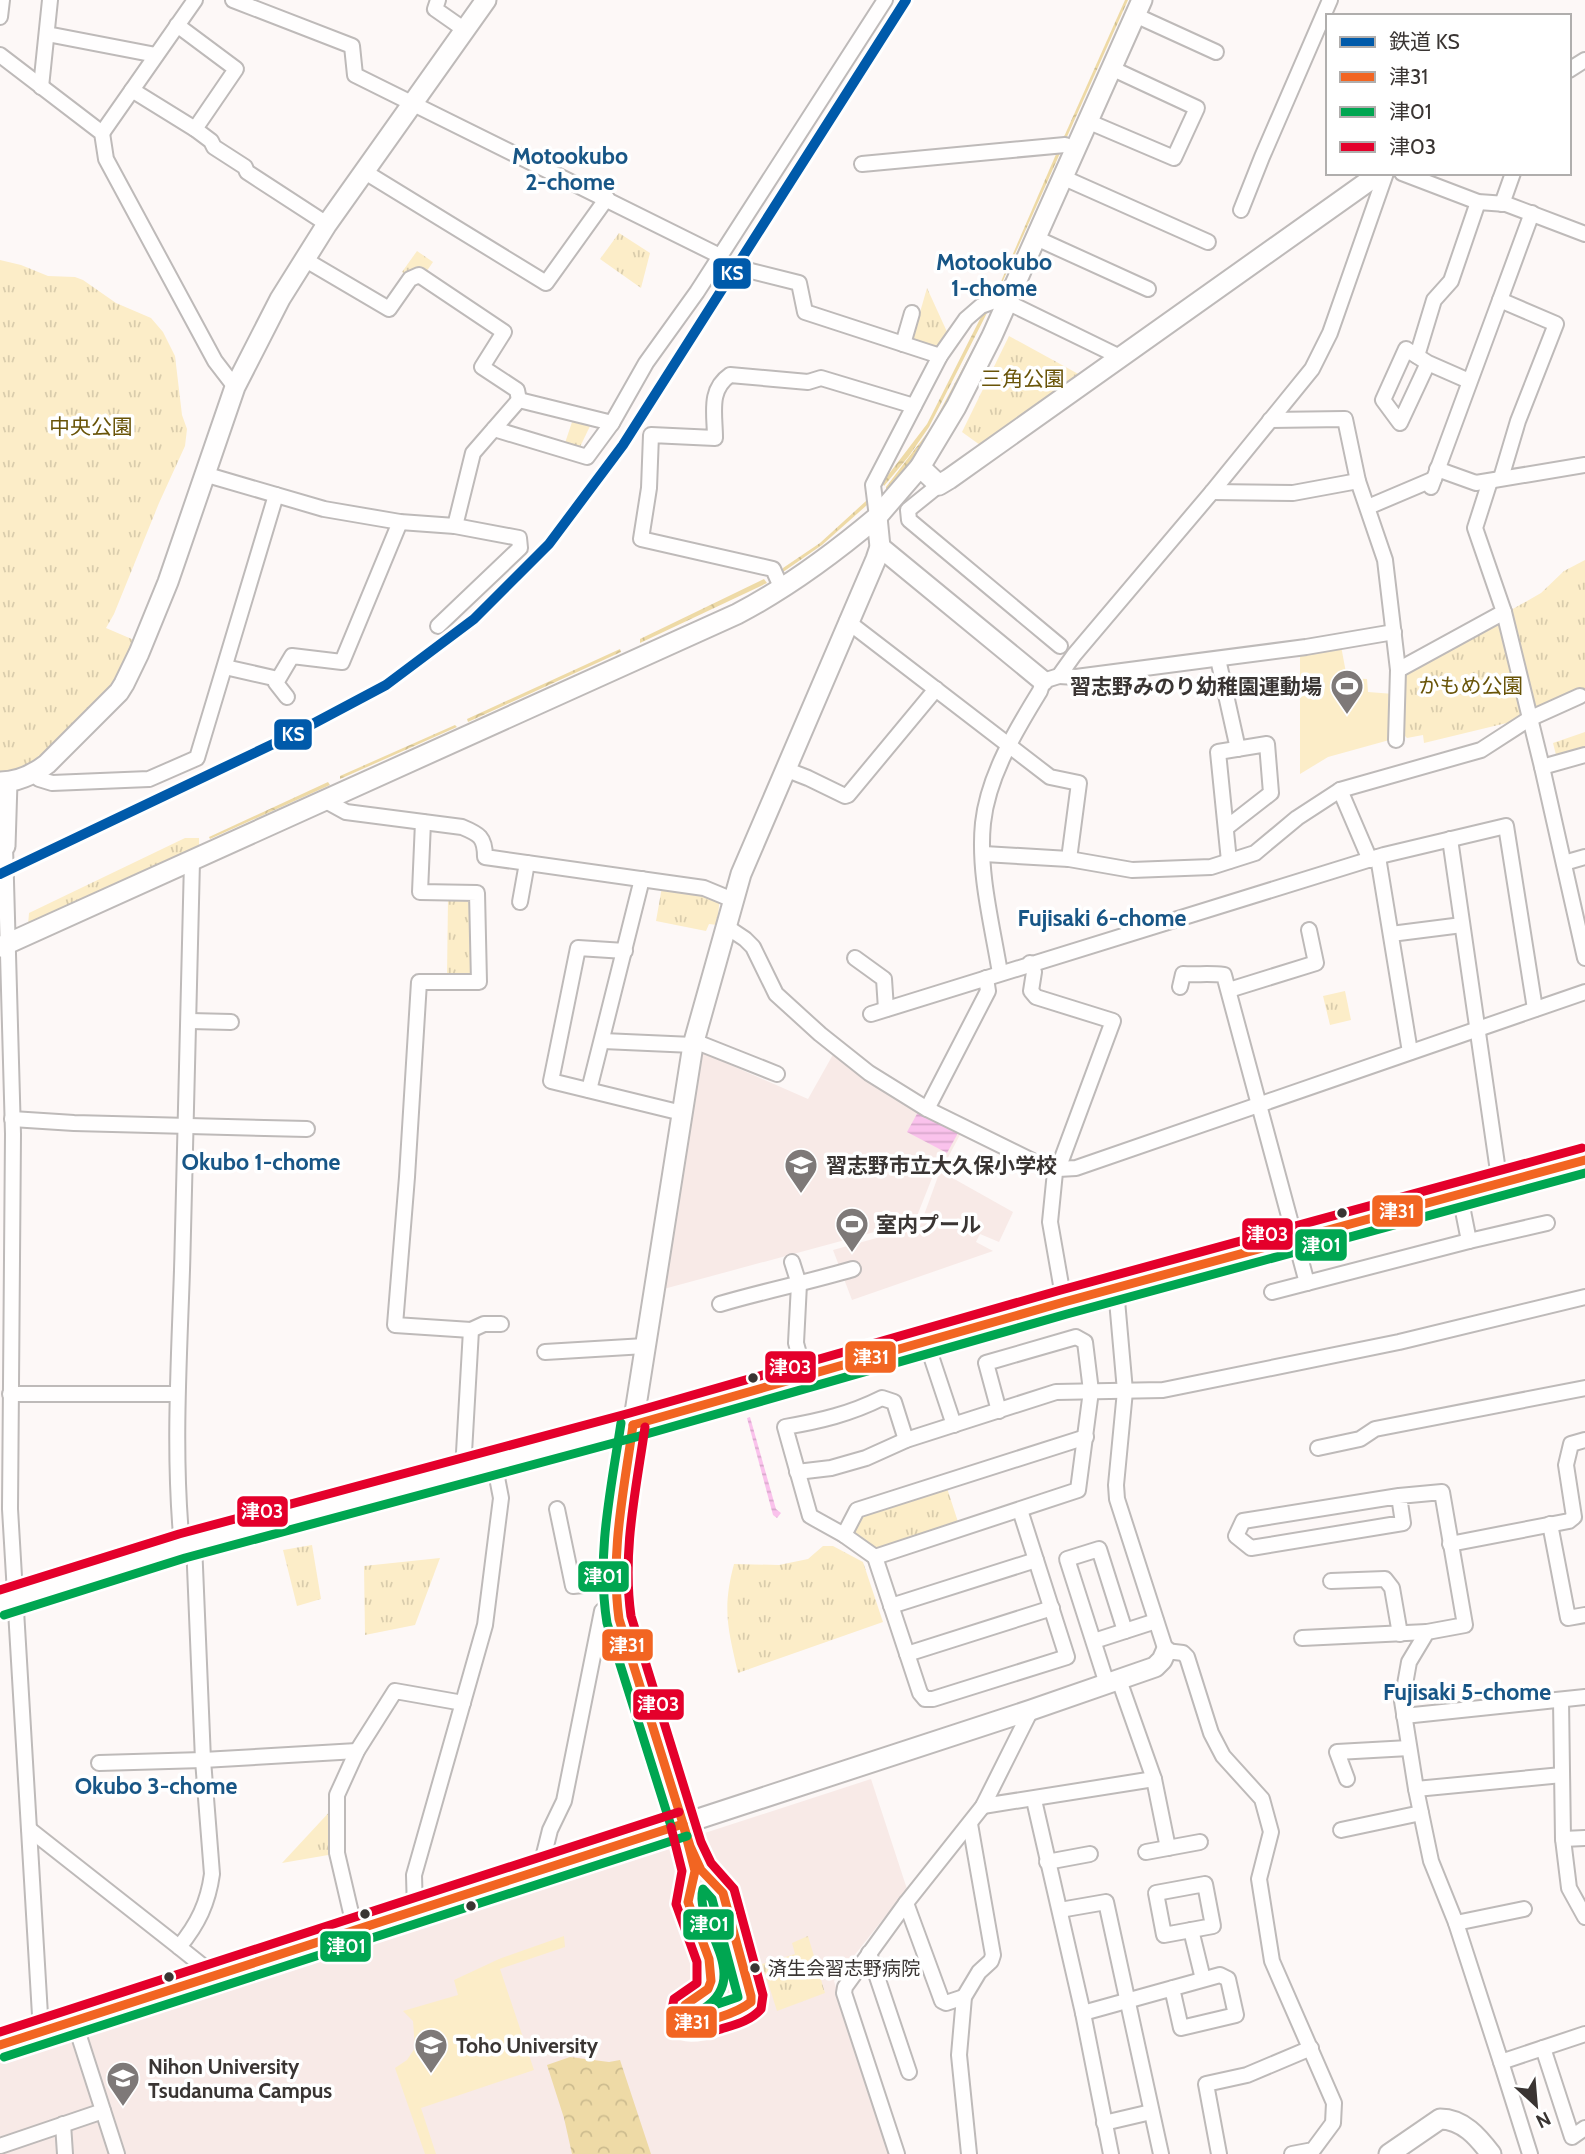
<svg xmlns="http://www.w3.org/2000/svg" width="1585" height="2154" font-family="Cabin,'Noto Sans JP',sans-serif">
	<defs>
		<pattern id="forest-crowns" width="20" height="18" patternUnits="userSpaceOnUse" patternTransform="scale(1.75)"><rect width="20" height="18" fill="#eedaa6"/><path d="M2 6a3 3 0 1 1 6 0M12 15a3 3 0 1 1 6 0" fill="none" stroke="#cdbc8f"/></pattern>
		<pattern id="park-tufts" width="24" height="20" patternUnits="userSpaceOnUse" patternTransform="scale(1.75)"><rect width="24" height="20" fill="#fcedc8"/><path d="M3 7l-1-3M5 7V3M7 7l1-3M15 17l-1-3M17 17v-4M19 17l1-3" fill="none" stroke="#d9ccac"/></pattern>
		<pattern id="water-rules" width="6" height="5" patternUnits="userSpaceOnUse" patternTransform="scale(1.75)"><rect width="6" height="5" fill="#fac2ec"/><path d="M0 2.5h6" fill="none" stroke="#d7a7cb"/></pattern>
	</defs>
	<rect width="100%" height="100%" fill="#fdf8f7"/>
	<g fill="#f8eae7">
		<polygon points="835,1051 962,1131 944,1165 936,1168 915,1221 660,1290 701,1052 808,1099"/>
		<polygon points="940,1171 1013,1212 999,1242 980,1234 976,1242 993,1251 852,1300 833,1250 920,1226"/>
		<polygon points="871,1779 907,1889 834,1981 889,2154 0,2154 0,2062"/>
	</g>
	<g fill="#fcedc8">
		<polygon points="1341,646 1347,678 1367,679 1368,692 1394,694 1393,739 1328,757 1300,774 1300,653"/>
		<polygon points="564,1936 565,1947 500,1969 534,2070 421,2108 436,2154 425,2154 395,2068 407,2060 415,2048 413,2021 403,2011 458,1995 454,1980 499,1959"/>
	</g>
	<g fill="url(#forest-crowns)">
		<polygon points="1125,0 1128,0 1066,139 1063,139"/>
		<polygon points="1061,151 998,292 996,293 1057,152"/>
		<polygon points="994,309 950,403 913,460 886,491 886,487 931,428"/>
		<polygon points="988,311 929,427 909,456 884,486 882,483 927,424 983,313"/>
		<polygon points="866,501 867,505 822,545 783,572 783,568 820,543"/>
		<polygon points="764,579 767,583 640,643 640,639"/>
		<polygon points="620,649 621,652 468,722 467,719"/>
		<polygon points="455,725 457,727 340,779 340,776"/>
		<polygon points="328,782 330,785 210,839 209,837"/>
		<polygon points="570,2057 609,2062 620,2060 651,2154 572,2154 564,2118 547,2065"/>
	</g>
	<g fill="url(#park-tufts)">
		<polygon points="619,233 650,253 641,288 600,259"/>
		<polygon points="417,251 433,262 424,275 409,276 402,272"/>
		<polygon points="0,260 21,265 48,276 75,277 83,280 116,303 151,318 163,332 175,356 182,415 187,429 185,446 159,503 114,614 106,628 134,640 110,688 54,745 28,767 0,773"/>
		<polygon points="927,288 948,334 938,348 912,340"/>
		<polygon points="1009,336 1082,376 980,445 962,432"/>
		<polygon points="574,416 592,422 578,451 564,446"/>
		<polygon points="1585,560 1585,700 1531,711 1509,615 1511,610 1541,593 1564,571"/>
		<polygon points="1502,621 1525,714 1519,720 1424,743 1423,735 1407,738 1399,730 1401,673"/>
		<polygon points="1585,732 1585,748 1556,755 1553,743"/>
		<polygon points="185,838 199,838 199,850 28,925 29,913"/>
		<polygon points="662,887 720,897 717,925 709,924 706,931 656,921"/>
		<polygon points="448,898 472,899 473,977 447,977"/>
		<polygon points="1345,991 1351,1020 1330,1025 1323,996"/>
		<polygon points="946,1485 959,1525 875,1557 847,1534 858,1514"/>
		<polygon points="312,1545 321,1599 297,1606 283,1550"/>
		<path d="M823,1546H833L863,1562L883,1622L738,1673C728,1629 722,1609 734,1564L779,1565L808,1559Z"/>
		<polygon points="440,1558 415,1625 365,1635 364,1566"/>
		<polygon points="334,1807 334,1854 282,1863"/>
		<polygon points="808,1936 825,1993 777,2011 762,1964 795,1954 792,1943"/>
	</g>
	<g fill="url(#water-rules)">
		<polygon points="918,1112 958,1133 947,1153 907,1132"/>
		<polygon points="750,1417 776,1509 781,1513 777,1518 773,1515 747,1418"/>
	</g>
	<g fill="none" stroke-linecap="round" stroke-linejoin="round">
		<defs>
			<g id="street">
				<polyline points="233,0 352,46 355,75 720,256"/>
				<polyline points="438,0 435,9 465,30"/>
				<polyline points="1135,15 1216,52"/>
				<polyline points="0,17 2,0"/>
				<polyline points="177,25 236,69 195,129"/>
				<polyline points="47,34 156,55"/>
				<polyline points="0,55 102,133 106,159 215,361 235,387"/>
				<polyline points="1569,70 1585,60"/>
				<polyline points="41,87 50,0"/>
				<polyline points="132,90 195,129 211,141 214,147 245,167 247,172 327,224"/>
				<polyline points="1087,121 1174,158 1197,108 1111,68"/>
				<polyline points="102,133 195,0"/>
				<polyline points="862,164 1065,145 1074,149"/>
				<polyline points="365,172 546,283 607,198"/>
				<polyline points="1402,173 1478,202 1506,204 1585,234"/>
				<polyline points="1062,177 1208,242"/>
				<polyline points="1502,204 1513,173"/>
				<polyline points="1241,210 1262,157 1330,0"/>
				<polyline points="1036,238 1148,289"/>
				<polyline points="304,259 389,309 410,279 419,275 504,332 482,367 517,390 519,400"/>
				<polyline points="747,270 799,283 805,312 940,356"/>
				<polyline points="1500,300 1532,213"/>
				<polyline points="903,344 912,313"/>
				<polyline points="1417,356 1434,300 1451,281 1478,202"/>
				<polyline points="1428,363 1400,423 1383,400 1406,349 1428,363 1469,381"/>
				<polyline points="519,400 612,423 646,363 697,292 885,0"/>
				<polyline points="1270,420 1345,419 1358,481 1385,560 1398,670 1396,740"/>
				<polyline points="494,429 587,457 612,423"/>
				<polyline points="1437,469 1476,483 1585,465"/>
				<polyline points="204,474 324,509 400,522 455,526 519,538 520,548 438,626"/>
				<polyline points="939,485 908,510 909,520 1060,646"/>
				<polyline points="1431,487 1500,300 1556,324 1518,421 1501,478"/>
				<polyline points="1212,492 1293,493 1358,481"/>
				<polyline points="1368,507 1434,479"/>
				<polyline points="877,517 873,485 940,356 966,319 981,306 995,301 1007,302 1120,357"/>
				<polyline points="455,526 473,453 519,400"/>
				<path d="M782,589L773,569L641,539L649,488L651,435L715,438C715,414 708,390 730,375L808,382L821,378L914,406"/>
				<polyline points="1504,612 1542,767 1585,755"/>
				<polyline points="847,621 1050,777 1079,783 1069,859"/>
				<polyline points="1218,659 1238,749"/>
				<polyline points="225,667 278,679"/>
				<polyline points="1398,670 1504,612 1475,528 1490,481"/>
				<polyline points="1059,676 1076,677 1306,647 1394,632"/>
				<polyline points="287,697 276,683 292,656 342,662 400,522"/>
				<polyline points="1542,767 1585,958"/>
				<polyline points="785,769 808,778 845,796 848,795 936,689"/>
				<polyline points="34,773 39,779 52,783 149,779 197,758 276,495"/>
				<polyline points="1340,790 1370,860"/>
				<path d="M326,801L346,812L462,827C479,834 485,837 485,857L704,888L733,900"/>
				<polyline points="423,822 420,892 477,893 479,982 419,982 407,1177 395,1325 471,1330"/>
				<polyline points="1226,828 1271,793 1267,744 1218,752 1229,861"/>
				<polyline points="1450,839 1500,1185"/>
				<polyline points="0,849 5,846 13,1134 10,1509 41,2032"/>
				<polyline points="984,854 1069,859 1132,870 1211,867 1255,853 1297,818 1340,790 1481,750 1529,719 1580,696"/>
				<polyline points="1378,857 1410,1052"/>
				<polyline points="1564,863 1585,857"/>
				<polyline points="520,902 527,863"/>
				<polyline points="727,927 745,939 753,947 776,994 820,1034 869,1073 927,1109 1055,1172 1058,1169 1076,1168 1585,992"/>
				<polyline points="1391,934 1462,925"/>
				<polyline points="625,951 578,948 551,1081 682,1113"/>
				<polyline points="855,958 884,979 886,1009"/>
				<polyline points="1030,963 1034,972 1031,991 1036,997 1113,1021 1058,1169"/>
				<path d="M1000,973C992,924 978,872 983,823C988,776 1016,730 1040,691L1043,681L1059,676L1074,655L1212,492L1312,369L1330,333L1386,173"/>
				<path d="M1180,987L1183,974C1197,975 1209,973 1224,975L1307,1283"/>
				<polyline points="1229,990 1316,963 1309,930"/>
				<polyline points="871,1014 1384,855 1506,826 1535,1009"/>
				<polyline points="190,1021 231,1022"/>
				<polyline points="603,1041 693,1045"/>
				<polyline points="694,1041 777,1074"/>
				<polyline points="589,1090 642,879"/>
				<polyline points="927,1109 988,991 986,978"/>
				<polyline points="12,1119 74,1123 307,1129"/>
				<polyline points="1055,1172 1050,1222 1064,1302"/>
				<polyline points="1469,1241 1547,1223"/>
				<polyline points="792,1262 799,1284 796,1343 805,1376"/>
				<polyline points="1116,1289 1125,1391 1116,1485 1117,1499 1166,1651 1183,1653 1187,1657 1211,1733 1223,1756 1262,1799 1271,1832 1259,1879 1272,1961 1334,2103 1333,2123 1313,2150 1292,2154"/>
				<polyline points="1272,1292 1469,1241 1460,1196"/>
				<path d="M720,1304C764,1291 809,1282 853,1269"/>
				<polyline points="926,1341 954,1425"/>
				<polyline points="545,1352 645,1346"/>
				<polyline points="10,1394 177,1394"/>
				<path d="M906,1440L894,1402L882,1398C850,1414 820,1421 785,1427L810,1516L844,1535L875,1557L920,1693L925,1699H933L1067,1657L1020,1510"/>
				<polyline points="1318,1448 1360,1439 1375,1429 1585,1388"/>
				<polyline points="463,1470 471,1330 484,1324 501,1324"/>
				<polyline points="797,1472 831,1468 866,1458 906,1440 1056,1392 1163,1390 1399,1342 1585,1297"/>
				<polyline points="1399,1496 1403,1523 1251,1548 1236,1536 1243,1521 1399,1496 1442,1492 1465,1625 1427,1632 1409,1662 1402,1701 1416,1789 1431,1861 1456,1923 1501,2062 1585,2034"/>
				<polyline points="557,1509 573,1586 614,1582"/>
				<polyline points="1550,1524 1568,1618 1585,1615"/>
				<polyline points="844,1535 857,1510 1086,1437"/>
				<path d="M194,1543L203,1760L212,1874C208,1903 198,1924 179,1947L204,1967L209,1979"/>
				<polyline points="1450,1544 1569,1521 1574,1517 1566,1465 1571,1444 1585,1440"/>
				<path d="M182,1546C173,1454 179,1362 182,1270C186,1134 189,998 192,861"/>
				<polyline points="875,1557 1078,1490 1091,1391 1085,1342 1076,1337 986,1363 999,1411"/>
				<polyline points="1331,1581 1385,1579 1392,1588 1400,1634"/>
				<polyline points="891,1606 1036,1560"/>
				<polyline points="1302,1638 1427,1632"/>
				<polyline points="1094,1641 1156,1621"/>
				<polyline points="907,1654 1052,1608"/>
				<polyline points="1119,1680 1154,1779 1168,1848"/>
				<polyline points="1107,1684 1067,1559 1099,1549 1125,1631"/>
				<polyline points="1561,1700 1563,1839 1569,1888 1585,1917"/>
				<polyline points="1404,1716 1585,1697"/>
				<polyline points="99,1763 203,1760 357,1751"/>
				<polyline points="1347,1779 1337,1752 1409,1748"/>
				<polyline points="1416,1789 1562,1775"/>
				<polyline points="1034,1800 1083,2013 1111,2154"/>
				<polyline points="983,1806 1154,1779"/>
				<polyline points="29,1829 179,1947"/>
				<polyline points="1341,1830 1421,1813"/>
				<polyline points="1563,1839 1585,1838"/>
				<polyline points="1146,1852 1200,1842"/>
				<polyline points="1047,1862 1090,1854"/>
				<polyline points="540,1870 550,1830 564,1801 602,1611 615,1599"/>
				<polygon points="1205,1884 1213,1926 1164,1935 1156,1893"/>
				<polyline points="906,1903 942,2001 946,2003 964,1997"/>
				<polyline points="1060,1910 1106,1902 1161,2154"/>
				<polyline points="415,1911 414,1875 485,1625 501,1498 494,1462"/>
				<polyline points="1456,1923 1524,1909"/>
				<polyline points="355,1930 337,1853 337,1795 357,1751 395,1691 463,1703"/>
				<polyline points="1191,1930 1203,1979"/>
				<polyline points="869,1953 909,2072"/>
				<polyline points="1083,2013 1220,1975 1228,1979 1236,2015 1181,2028 1172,1988"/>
				<polyline points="78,2033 117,2154"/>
				<polyline points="1543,2048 1572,2137 1585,2128"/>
				<polyline points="1501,2062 1530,2154"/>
				<polyline points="1104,2123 1151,2112"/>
				<polyline points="63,2124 65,2154"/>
				<polyline points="0,2146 103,2111"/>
				<polyline points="897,2154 844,1993 845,1987 906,1903 983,1806 1031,1710"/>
				<polyline points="969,2154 959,2055 964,1997 979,1972 991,1961 993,1955 970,1824"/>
				<polyline points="1219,2154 1206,2084 1247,2075 1311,2048"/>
			</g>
			<g id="secondary">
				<polyline points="920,467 939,485 949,479 1380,173"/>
				<polyline points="877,517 920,467 956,407 992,336 1142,0"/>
				<polyline points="880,547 1043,681"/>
				<path d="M0,782C17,782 34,774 47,764L119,692L124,684L139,653L168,582L235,387L280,299L327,224L486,0"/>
				<polyline points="5,846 7,782"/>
				<path d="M0,947L737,614C789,587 833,554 877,517L880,547L876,559L741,874L693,1045L633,1425L615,1563V1599L619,1619L683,1824"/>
				<polyline points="0,2045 209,1979 1031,1710 1155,1667 1162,1660 1166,1651"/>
				<path d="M1389,2154L1440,2119C1463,2119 1478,2137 1491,2154"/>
			</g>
			<polyline id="primary" points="0,1603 182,1546 633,1425 1064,1302 1585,1160"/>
		</defs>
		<use href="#street" stroke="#bebab9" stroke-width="18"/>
		<use href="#secondary" stroke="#bebab9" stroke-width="23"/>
		<use href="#primary" stroke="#bebab9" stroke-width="24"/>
		<use href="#street" stroke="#fffefe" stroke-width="14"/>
		<use href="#secondary" stroke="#fffefe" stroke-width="19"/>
		<use href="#primary" stroke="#fffefe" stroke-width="21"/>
		<defs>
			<g id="bus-1">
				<polyline points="633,1425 1064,1302 1585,1160"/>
				<path d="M633,1425C624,1490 610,1553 619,1619L690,1846L701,1870L723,1893L751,1996V2002C739,2012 697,2028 684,2020L685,2005L708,1989L711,1981L709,1959L688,1902L695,1871L683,1824"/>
				<polyline points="0,2045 683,1824"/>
			</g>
			<g id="bus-2">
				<path d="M621,1423C611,1489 596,1556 607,1623L671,1826"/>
				<polyline points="4,1615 185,1558 636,1437 1067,1314 1585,1173"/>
				<path d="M703,1889L712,1899L738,1997L703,2009C755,1976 693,1924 703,1889Z"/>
				<polyline points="4,2057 687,1836"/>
			</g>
			<g id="bus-3">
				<path d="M645,1427C636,1490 622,1552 631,1616L701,1842L711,1863L734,1889L763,1995L761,2009C750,2021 737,2024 721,2029C692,2038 663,2042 674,1999L697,1983V1962L676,1904L682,1871L671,1827"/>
				<polyline points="0,1590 179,1534 630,1413 1061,1290 1582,1148"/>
				<polyline points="0,2032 679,1812"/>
			</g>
		</defs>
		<use href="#bus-1" stroke="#fff" stroke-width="14"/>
		<use href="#bus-2" stroke="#fff" stroke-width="14"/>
		<use href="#bus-3" stroke="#fff" stroke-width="14"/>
		<use href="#bus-1" stroke="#f26522" stroke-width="9"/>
		<use href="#bus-2" stroke="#00a651" stroke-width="9"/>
		<use href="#bus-3" stroke="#e4002b" stroke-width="9"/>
		<defs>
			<polyline id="rail-1" points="0,874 290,736 386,685 474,619 549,544 623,445 906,0"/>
		</defs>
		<use href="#rail-1" stroke="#fff" stroke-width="16"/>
		<use href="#rail-1" stroke="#005aaa" stroke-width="10"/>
	</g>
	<defs>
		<symbol id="stadium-pin" viewBox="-11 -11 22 30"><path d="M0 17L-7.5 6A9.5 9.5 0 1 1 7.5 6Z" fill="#7e7978" stroke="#fff"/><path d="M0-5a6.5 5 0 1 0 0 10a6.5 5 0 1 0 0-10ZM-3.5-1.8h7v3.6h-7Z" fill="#fff"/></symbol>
		<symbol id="school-pin" viewBox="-11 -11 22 30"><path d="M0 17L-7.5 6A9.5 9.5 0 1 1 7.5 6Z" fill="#7e7978" stroke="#fff"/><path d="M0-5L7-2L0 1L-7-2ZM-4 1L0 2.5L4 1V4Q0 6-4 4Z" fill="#fff"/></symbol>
		<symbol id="university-pin" viewBox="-11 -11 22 30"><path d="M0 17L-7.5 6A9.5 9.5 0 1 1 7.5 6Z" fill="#7e7978" stroke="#fff"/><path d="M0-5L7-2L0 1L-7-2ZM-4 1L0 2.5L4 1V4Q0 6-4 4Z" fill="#fff"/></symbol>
	</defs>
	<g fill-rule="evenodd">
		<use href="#stadium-pin" x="1328" y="667" width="38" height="52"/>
		<use href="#school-pin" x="782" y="1146" width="38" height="52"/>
		<use href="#stadium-pin" x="833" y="1205" width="38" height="52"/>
		<use href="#university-pin" x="412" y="2026" width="38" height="52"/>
		<use href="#university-pin" x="104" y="2059" width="38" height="52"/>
	</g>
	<g fill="#3a3533" stroke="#fff" stroke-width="2.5">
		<circle cx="1342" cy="1213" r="6"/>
		<circle cx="753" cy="1378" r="6"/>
		<circle cx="471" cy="1906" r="6"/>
		<circle cx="365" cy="1914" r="6"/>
		<circle cx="755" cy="1968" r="6"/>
		<circle cx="169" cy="1977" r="6"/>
	</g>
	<g text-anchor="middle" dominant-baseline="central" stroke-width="7" stroke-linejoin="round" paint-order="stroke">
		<g font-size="19" fill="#3a3533" stroke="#fff" text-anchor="start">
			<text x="768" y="1968">済生会習志野病院</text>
		</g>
		<g font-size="21" fill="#695408" stroke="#fff">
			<text x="1023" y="378">三角公園</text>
			<text x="91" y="426">中央公園</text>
			<text x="1471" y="685">かもめ公園</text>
		</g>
		<g font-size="21" font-weight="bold" fill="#3a3533" stroke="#fff" text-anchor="start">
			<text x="1322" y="686" text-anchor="end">習志野みのり幼稚園運動場</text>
			<text x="826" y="1165">習志野市立大久保小学校</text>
			<text x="876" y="1224">室内プール</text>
			<text x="456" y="2045">Toho University</text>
			<text x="148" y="2066">Nihon University<tspan x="148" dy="24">Tsudanuma Campus</tspan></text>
		</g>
		<g font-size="23" font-weight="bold" fill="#185686" stroke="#fff">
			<text x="570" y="156">Motookubo<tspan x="570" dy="26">2-chome</tspan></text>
			<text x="994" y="262">Motookubo<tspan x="994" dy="26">1-chome</tspan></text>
			<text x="1102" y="918">Fujisaki 6-chome</text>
			<text x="261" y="1162">Okubo 1-chome</text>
			<text x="1467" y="1692">Fujisaki 5-chome</text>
			<text x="156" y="1786">Okubo 3-chome</text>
		</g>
	</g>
	<g stroke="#fff" stroke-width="2.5">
		<rect x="712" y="257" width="40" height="33" rx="7" fill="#005aaa"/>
		<rect x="273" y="718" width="40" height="33" rx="7" fill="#005aaa"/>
		<rect x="1371" y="1194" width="53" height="34" rx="7" fill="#f26522"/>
		<rect x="1241" y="1217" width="53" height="34" rx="7" fill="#e4002b"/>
		<rect x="1294" y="1228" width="54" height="34" rx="7" fill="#00a651"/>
		<rect x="844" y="1340" width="53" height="34" rx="7" fill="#f26522"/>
		<rect x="764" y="1350" width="53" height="34" rx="7" fill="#e4002b"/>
		<rect x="236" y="1495" width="53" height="33" rx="7" fill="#e4002b"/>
		<rect x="577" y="1560" width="53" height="33" rx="7" fill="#00a651"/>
		<rect x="601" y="1628" width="53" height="34" rx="7" fill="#f26522"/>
		<rect x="632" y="1688" width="53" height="33" rx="7" fill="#e4002b"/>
		<rect x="682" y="1908" width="53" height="33" rx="7" fill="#00a651"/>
		<rect x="319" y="1930" width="53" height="33" rx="7" fill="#00a651"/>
		<rect x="665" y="2005" width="53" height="34" rx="7" fill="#f26522"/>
	</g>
	<g font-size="19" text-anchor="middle" font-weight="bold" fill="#fff">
		<text x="732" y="280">KS</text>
		<text x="293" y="741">KS</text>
		<text x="1397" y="1218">津31</text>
		<text x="1267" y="1241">津03</text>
		<text x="1321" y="1252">津01</text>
		<text x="871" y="1364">津31</text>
		<text x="790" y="1374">津03</text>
		<text x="262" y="1518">津03</text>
		<text x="603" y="1583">津01</text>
		<text x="627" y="1652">津31</text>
		<text x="658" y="1711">津03</text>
		<text x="709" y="1931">津01</text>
		<text x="346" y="1953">津01</text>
		<text x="692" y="2029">津31</text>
	</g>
	<rect x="1326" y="14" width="245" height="161" fill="#ffffff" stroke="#b0aead" stroke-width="2"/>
	<rect x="1340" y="37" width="35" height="10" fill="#005aaa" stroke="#b0aead" stroke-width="2"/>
	<text x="1389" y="49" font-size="21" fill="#3a3533">鉄道 KS</text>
	<rect x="1340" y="72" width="35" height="10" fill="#f26522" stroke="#b0aead" stroke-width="2"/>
	<text x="1389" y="84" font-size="21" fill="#3a3533">津31</text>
	<rect x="1340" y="107" width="35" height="10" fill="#00a651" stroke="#b0aead" stroke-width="2"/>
	<text x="1389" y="119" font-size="21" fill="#3a3533">津01</text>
	<rect x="1340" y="142" width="35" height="10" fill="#e4002b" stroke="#b0aead" stroke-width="2"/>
	<text x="1389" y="154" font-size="21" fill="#3a3533">津03</text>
	<g transform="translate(1536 2105) rotate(154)" stroke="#ffffff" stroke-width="5" paint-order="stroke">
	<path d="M0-5L12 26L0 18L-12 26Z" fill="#3a3533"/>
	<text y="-10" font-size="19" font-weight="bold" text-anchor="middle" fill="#3a3533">N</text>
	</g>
</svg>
